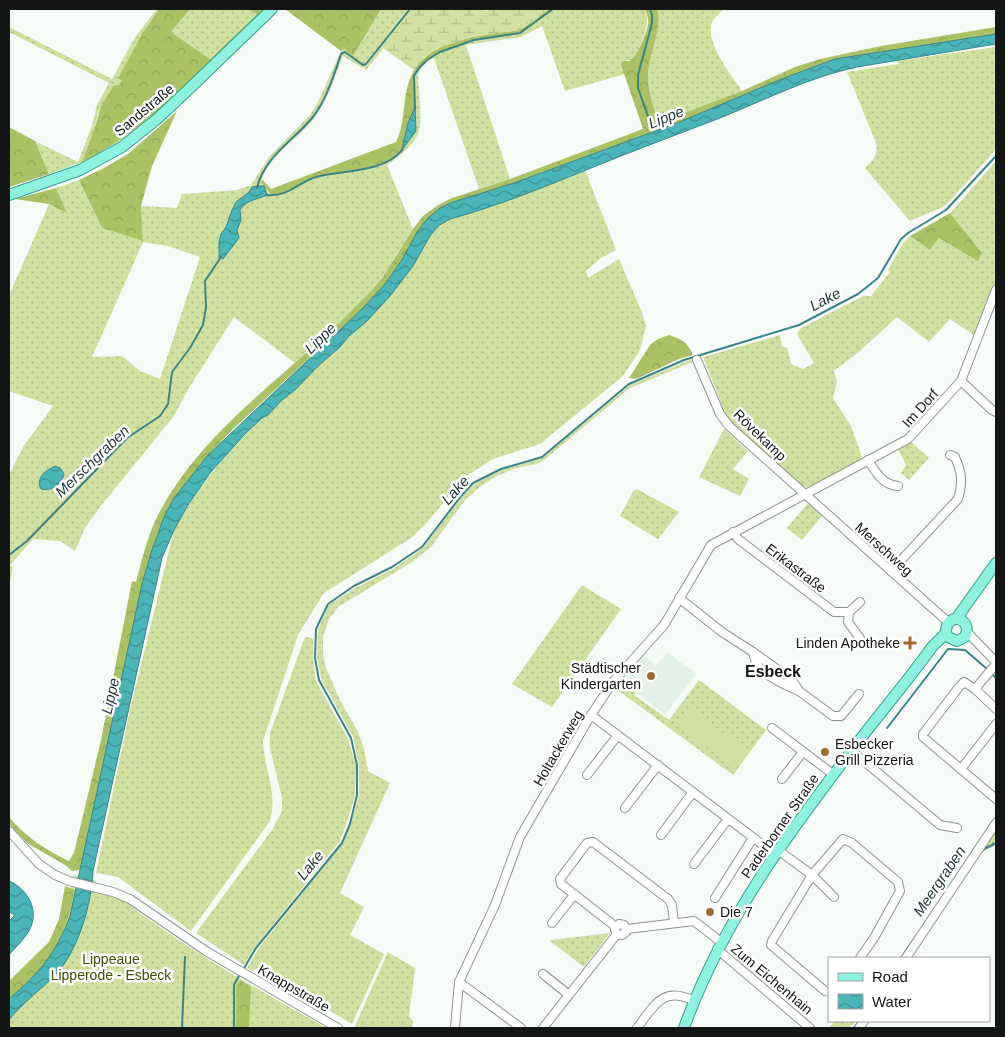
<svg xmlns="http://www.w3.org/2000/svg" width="1005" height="1037" font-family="Helvetica,sans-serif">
	<defs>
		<pattern id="grass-dots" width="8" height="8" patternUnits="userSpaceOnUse" patternTransform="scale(1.25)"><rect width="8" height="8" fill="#cfe0a0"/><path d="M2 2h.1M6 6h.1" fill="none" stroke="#b1bf89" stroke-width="1.8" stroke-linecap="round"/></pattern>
		<pattern id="forest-crowns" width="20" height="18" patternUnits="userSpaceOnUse" patternTransform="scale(1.25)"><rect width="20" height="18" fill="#aac164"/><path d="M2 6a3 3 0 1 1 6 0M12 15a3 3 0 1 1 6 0" fill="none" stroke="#91a556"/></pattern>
		<pattern id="wetland-marsh" width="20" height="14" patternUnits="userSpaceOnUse" patternTransform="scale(1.25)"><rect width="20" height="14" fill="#cfe0a0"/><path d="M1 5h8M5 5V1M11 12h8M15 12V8" fill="none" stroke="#b1bf89"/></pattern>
		<pattern id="water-waves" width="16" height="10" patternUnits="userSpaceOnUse" patternTransform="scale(1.25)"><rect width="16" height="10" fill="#49b5b8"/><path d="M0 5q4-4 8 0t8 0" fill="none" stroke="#3c9294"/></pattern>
	</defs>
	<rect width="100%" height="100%" fill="#f6fbf8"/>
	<polygon fill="#e4f1e9" points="667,652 696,674 665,715 637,693 640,688 624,676 643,655 656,666"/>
	<g fill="url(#grass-dots)" fill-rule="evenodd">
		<polygon points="157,9 159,9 142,34 118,78 122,81 119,86 113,86 98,114 95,127 82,162 49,174 35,141 78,162 92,126 97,105 109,83 9,32 9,27 112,79 135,37"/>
		<polygon points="190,9 248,9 257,14 210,59 171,32"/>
		<path d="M381,9H410L380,46L383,49L366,70L343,56C335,76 328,99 315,117C299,140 268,154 261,183L272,195L285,193L315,177L337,174L398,154L414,76L419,68L427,60L440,52L474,40L520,33L553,9H645C651,26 642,41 635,57L633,60H627L622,68L625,74L565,91L542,26L521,37L466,45L510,179L479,189L434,58C426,62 421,67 418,75C419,88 422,120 419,131C416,143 397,159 387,165L413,229L383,277L372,290L332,330L321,336L313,347L295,363L234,317L189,388L174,416L100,507L85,528L75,551L60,541L33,539L10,565L13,567L9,587V475L23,447L53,406L9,391V303L11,291L49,204L66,212L56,188L79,180L102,228L143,241L141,206L177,208L182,194L237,190L251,185L269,157L310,115L318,102L341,51L344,49L353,56ZM257,186L265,197C255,198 246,200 240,209L241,220L219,257V242L221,235L226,227L232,210L236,202L249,192L252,187ZM143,242L168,246L200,257L160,379L140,371L122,356L92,357Z"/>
		<path d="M657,9H724C721,12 716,16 713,20C702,40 732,75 742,91L656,123L657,118C652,102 646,85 649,67C651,50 663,25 657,9Z"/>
		<path d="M996,47V149L950,201L943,207L910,221L865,168C873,160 878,156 876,143L847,72L899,64L896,61Z"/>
		<polygon points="996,161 996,285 975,336 950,319 929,342 897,317 860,351 834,371 837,382 833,398 851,426 863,460 810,486 806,487 801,485 732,423 724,410 703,357 780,335 782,346 787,348 791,364 803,369 814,363 797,334 801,328 863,296 871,296 890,272 888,270 903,243 910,236 930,250 939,238 982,253 950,213"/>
		<path d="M585,170L616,250L601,258L586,271L588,278L619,259L641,310L646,326L640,350L623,376L540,444L493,459L465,477L424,526L411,538L324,593L298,635L263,741C264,770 278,791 270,821L191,931L118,877L96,873L130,710L174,530C197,487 227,452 262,418L268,415L281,401L296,389L318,366L340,347L349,336L366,322L390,296L413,266L430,236L438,226L450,219L551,184Z"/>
		<polygon points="694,358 695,361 630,388 544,460 537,464 516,468 497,476 481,486 466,499 431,547 412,562 338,607 329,619 323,637 323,654 326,668 340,700 357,730 364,748 368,771 390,783 340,893 364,907 350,935 384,954 352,1024 257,968 254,971 247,968 258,949 343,843 351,824 359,795 359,765 353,737 321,679 317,658 318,629 329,605 355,588 393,569 423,548 462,496 474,484 501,470 542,458 630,385"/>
		<polygon points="724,429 748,451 733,469 749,479 740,496 699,477"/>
		<polygon points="911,442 929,458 909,480 901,473 906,465 898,449"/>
		<polygon points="637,489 679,512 658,539 620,516 634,490"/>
		<polygon points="808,503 823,515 802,540 787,528"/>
		<polygon points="582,585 621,609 552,707 512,684"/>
		<polygon points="305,637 313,638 313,658 316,681 348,739 356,765 355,796 347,822 340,841 256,946 244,965 196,933 272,830 282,811 282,798 270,748 270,733"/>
		<polygon points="623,677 638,689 634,695 669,720 699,680 766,730 733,775 615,688"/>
		<polygon points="996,827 996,845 978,854"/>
		<path d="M73,875L95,880L99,885L109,889C177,944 251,986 327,1028H9V993L52,944L69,897Z"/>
		<polygon points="610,933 584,967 550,941 551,940"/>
		<polygon points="388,952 415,968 409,1016 413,1021 412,1028 354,1028"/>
		<polygon points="835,1021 855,1021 850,1028 829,1028"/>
	</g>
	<g fill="url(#forest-crowns)">
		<path d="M159,9H190L171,32L210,59L257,14L248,9H267C219,56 171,104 116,143C105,150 93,156 82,162L95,127L101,107L113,86L119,85L122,81L118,78L142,34Z"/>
		<polygon points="285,9 381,9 353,56 344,49 341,51"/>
		<path d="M549,9H553L520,33L474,40L440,52L427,60L419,68L414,77V128L402,150L392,159L370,167L315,177L285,193L272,195L261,183L262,179L271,189L396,142C407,120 401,94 413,72C428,44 466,38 494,33C502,32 513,32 520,29C530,24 540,15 549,9Z"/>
		<path d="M645,9H657C663,25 651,50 649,67C646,85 652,102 657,118V123L742,91L795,67L820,59L881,46L996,27V34L835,59L779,80L677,123L514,183L453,202L402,260L385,284L363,308L233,429L208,455L174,498L157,535L142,584L80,870L72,871L65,865L27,843L9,824V817C26,837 45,850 69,861L74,853L101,740L132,581L136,582C143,556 149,529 163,506C198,443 259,395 313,347L321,336L332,330L372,290L383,277L413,229L423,216L438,205L452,198L510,179L643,129L621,65L624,61H629C637,58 646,34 648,25C649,19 647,14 645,9Z"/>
		<polygon points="177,111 152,166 141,206 143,241 102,228 79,180 102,169 128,154"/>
		<polygon points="9,127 35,141 49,174 9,187"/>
		<polygon points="56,188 67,213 49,204 15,199"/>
		<polygon points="950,213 982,253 978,261 939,238 930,250 910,236"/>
		<path d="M669,335C682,339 688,343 693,355L679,359L636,379L629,378L650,345L658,339Z"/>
		<path d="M65,886L75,890C64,943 50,964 9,999V981L49,942L59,919Z"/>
		<polygon points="240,980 251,987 249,1028 236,1028 236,986"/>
	</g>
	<polygon fill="url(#wetland-marsh)" points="410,9 482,9 485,11 492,9 549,9 519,30 473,37 438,48 424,57 414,70 380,46"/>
	<polygon fill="#cfe0a0" points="689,708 746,750 734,767 677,725"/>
	<g fill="url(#water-waves)" stroke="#398587">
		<path d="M996,34V44L857,67C810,77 769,98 725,116C679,134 632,151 586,170C542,188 497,206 450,219L438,226L430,236L413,266L390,296L366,322L349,336L340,347L318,366L296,389L281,401L268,415L262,418L245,434L210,473L188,505L174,530L162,558L93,871C92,903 78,951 56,974C41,990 22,1003 9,1020V999C39,973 56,954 70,916L142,584L151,553L164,517L174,498L208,455L363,308L385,284L402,260L417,232L428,218L440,208L453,202L514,183L677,123L779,80L835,59Z"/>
		<polygon points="415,107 416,131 402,150 408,123"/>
		<path d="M257,186H264L267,195C257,200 247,199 240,210L241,220L237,230L239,238L223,259L219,257V242L221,234L226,227L232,210L236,202L249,192L252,187Z"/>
		<path d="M55,466L60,468L64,474C62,484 51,492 41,489C35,478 46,470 55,466Z"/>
		<path d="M9,881C30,890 41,914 27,934C22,941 15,948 9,955V921L15,915L9,912Z"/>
	</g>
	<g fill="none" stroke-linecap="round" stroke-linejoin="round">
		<g stroke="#398587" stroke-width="2">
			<polyline points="415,109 414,76 419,68 427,60 440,52 474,40 520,33 553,9"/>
			<polyline points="650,122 638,88 638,75 652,23 652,15 650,9"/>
			<path d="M257,188C264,157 293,141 312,118C326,101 334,75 341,54L345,52L363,65L366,64L410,9"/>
			<path d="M266,195C289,197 297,183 316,177C342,170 385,173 403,149"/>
			<polyline points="9,555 27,541 127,438 160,416 168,404 172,372 190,348 203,325 206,307 205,281 221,257"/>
			<polyline points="991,673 996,678"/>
			<polyline points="887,728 948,649 965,650 987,669"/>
			<polyline points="993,822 996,817"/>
			<polyline points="982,850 996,843"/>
			<polyline points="901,958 914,939"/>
			<polyline points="243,970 256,948 342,843 350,824 357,795 357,765 351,738 319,680 315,658 316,629 328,604 354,586 392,567 422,547 461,496 473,483 501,469 542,457 629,384 684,360 799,325 858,294 878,278 901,239 908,233 946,210 996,156"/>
			<polyline points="182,1028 185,957"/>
			<polyline points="234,1028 234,985 240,974"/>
			<polyline points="854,1028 859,1021"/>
		</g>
		<defs>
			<g id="minor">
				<polyline points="697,360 720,414 729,426 948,622"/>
				<polyline points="961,381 992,410 996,412"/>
				<path d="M868,460C876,473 883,485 898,486"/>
				<polyline points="733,532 738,539 834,612 849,612 860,602"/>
				<path d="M891,571L958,499C963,482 962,473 955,457L950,455"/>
				<polyline points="679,598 722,632 753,652"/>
				<polyline points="849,612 848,622 861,640"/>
				<polyline points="967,632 996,662"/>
				<path d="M753,652L792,680L799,691C787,686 763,675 757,664C755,661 754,656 753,652Z"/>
				<polyline points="975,689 996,664"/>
				<polyline points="799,691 833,716 841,716 859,694"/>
				<polyline points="996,709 975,689 964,682 959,687 923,734 923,737 996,799"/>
				<polyline points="591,715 775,854"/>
				<polyline points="772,728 834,775"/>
				<polyline points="852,751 940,825 957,828"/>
				<polyline points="961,769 996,724"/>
				<polyline points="587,775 618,735"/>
				<polyline points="782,779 803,752"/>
				<polyline points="625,808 658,765"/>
				<polyline points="9,831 39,864 55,875 69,881 113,892 130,899 206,951 338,1028"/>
				<polyline points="661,835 693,792"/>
				<polyline points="778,850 812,875 834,897"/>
				<polyline points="694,864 728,819"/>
				<polyline points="715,898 753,838"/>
				<polyline points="552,923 574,895"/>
				<polyline points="616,927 619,924 624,925 626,932 622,935 618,935 615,930 616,927 561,884 560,879 587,843 593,842 668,899 672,905 674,923"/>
				<polyline points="627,929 694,921 721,942"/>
				<polyline points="717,949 810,1028"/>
				<polyline points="906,958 996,823"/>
				<polyline points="543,974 569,995"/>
				<polyline points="459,982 521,1028"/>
				<polyline points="829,992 825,991 771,945 772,941 812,875 843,839 852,843 898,882 900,891 874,938 860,958"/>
				<polyline points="455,1028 459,982 495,905 520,837 591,715 613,682 664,625 711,545 908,439 961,381 996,290"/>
				<polyline points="543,1028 617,934"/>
				<path d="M637,1028C654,1006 663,985 694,1001"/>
				<polyline points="859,1028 864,1021"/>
			</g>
			<g id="major">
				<polyline points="9,195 80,170 122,147 157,119 189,89 272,9"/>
				<polyline points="956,619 996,563"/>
				<path d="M684,1028C723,919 792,828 862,737C885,707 910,678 932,647L946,633C945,611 974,617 965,637L957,641L948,637L946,633"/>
			</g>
		</defs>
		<use href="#minor" stroke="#8e9290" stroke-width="10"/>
		<use href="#major" stroke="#329f8d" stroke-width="12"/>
		<use href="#minor" stroke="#fff" stroke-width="8"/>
		<use href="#major" stroke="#8ef2e1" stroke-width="10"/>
	</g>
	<g fill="#a5692c" stroke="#fff" stroke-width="2">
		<path d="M907.5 635.5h5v5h5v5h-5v5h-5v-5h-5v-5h5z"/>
		<circle cx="651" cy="676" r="5"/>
		<circle cx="825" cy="752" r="5"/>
		<circle cx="710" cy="912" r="5"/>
	</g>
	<g text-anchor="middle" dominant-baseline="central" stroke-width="5" stroke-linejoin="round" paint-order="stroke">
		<g font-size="14" fill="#141615" stroke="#fff">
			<text transform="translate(144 110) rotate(-40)">Sandstraße</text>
			<text transform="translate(920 408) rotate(-48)">Im Dorf</text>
			<text transform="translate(760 435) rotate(44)">Rövekamp</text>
			<text transform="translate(884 549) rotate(42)">Merschweg</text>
			<text transform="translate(796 568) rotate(37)">Erikastraße</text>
			<text transform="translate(558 748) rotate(-60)">Holtackerweg</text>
			<text transform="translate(780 826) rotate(-55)">Paderborner Straße</text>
			<text transform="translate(772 979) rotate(40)">Zum Eichenhain</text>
			<text transform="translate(294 988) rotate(30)">Knappstraße</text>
		</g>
		<g font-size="14" fill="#141615" stroke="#fff" text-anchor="end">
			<text x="900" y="643">Linden Apotheke</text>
			<text x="641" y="668">Städtischer<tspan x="641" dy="16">Kindergarten</tspan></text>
			<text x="835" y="744" text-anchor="start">Esbecker<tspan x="835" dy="16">Grill Pizzeria</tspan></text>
			<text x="720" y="912" text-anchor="start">Die 7</text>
		</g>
		<g font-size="14" fill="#404d05" stroke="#fff">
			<text x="111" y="959">Lippeaue<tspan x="111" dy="16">Lipperode - Esbeck</tspan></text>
		</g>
		<g font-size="15" font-style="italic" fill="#1e3637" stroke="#fff">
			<text transform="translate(666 117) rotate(-22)">Lippe</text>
			<text transform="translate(825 299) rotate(-28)">Lake</text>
			<text transform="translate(320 338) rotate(-44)">Lippe</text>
			<text transform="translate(92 461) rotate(-44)">Merschgraben</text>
			<text transform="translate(455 490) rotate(-48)">Lake</text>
			<text transform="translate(110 696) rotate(-77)">Lippe</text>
			<text transform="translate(310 865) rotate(-51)">Lake</text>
			<text transform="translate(939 881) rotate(-56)">Meergraben</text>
		</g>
		<g font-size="16" font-weight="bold" fill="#141615" stroke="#fff">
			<text x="773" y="671">Esbeck</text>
		</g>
	</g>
	<rect width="1005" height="1037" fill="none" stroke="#141615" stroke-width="20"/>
	<rect x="828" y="957" width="162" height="65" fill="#ffffff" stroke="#a1a2a1"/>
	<rect x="838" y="973" width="25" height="8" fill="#8ef2e1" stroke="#a1a2a1"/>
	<text x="872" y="982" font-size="15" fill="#141615">Road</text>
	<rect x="838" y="994" width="25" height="15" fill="url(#water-waves)" stroke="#a1a2a1"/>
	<text x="872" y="1007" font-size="15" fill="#141615">Water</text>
</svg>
